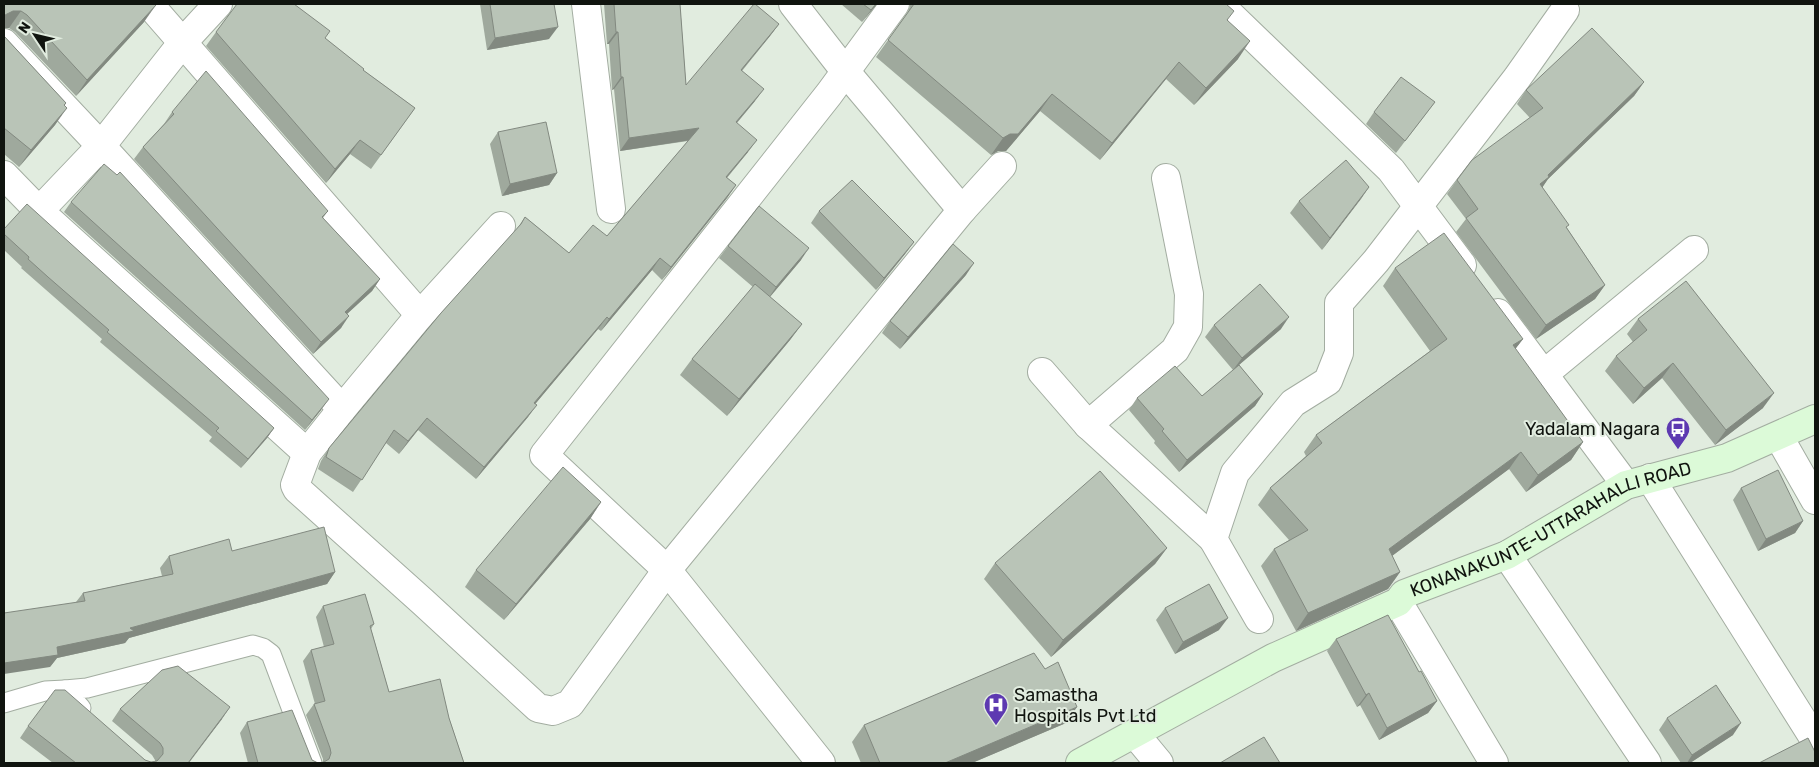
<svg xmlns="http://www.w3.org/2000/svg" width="1819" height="767" font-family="Rubik,sans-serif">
	<rect width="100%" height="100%" fill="#e1ecdf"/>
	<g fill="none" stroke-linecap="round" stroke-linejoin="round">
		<defs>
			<g id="service">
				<polyline points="4,703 45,691 65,690"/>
				<polyline points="81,708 65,690 87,688 253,645 263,648 271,654 312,763"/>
			</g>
			<g id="minor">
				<polyline points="149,4 420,315"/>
				<polyline points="586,4 611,209"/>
				<polyline points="793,4 845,71 962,210"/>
				<polyline points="1219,4 1391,170 1462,265"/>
				<polyline points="4,43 101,146 183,42 218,4"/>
				<polyline points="4,175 39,211 307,453"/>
				<polyline points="39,211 101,146 342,409 420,315 501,226"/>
				<polyline points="1498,313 1626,485"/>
				<polyline points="1042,372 1088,425 1213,539"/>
				<polyline points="1544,374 1694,250"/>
				<polyline points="342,409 307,453 295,485 297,489 423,602 538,708 553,711 570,704 667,570 962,210 1002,166"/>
				<polyline points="1088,425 1175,350 1188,327 1189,294 1166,178"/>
				<polyline points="1779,437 1815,500"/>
				<polyline points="1650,478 1815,740"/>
				<polyline points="1507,555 1647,763"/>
				<polyline points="1398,602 1494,763"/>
				<polyline points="1259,619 1213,539 1235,473 1293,403 1328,381 1339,353 1339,303 1376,261 1517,78 1565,10"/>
				<polyline points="1135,734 1159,763"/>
				<polyline points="821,763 667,570 544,455 829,94 895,4"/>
			</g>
			<g id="secondary">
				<path id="s1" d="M1080,763L1273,658L1398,602L1404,594L1507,555L1626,485L1727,458L1815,419"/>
			</g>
		</defs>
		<use href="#service" stroke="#a3ada1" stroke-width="21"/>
		<use href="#minor" stroke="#a3ada1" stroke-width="30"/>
		<use href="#secondary" stroke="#a3ada1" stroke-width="30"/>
		<use href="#service" stroke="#fff" stroke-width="19"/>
		<use href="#minor" stroke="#fff" stroke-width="28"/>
		<use href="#secondary" stroke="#dcfad8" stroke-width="28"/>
	</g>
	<g fill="#9fa99d">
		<polygon points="4,4 144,22 76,96 15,32 9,28"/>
		<polygon points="480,4 554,4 549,39 487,50"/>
		<polygon points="604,4 680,4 686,85 779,24 770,36 742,71 755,101 737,123 748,152 727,178 736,185 727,198 662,280 652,270 601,331 598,329 535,404 528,417 476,479 418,430 399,454 386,443 353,492 318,469 321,461 329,448 516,230 525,217 569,253 607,236 688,141 620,151 614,89 612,90 609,44 607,44"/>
		<polygon points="841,4 877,4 862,22"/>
		<polygon points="910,4 1226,4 1228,20 1238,59 1194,105 1166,79 1100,160 1040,111 1006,151 998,151 991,155 876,57 908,12 910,6"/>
		<polygon points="216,32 325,38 363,70 415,108 371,169 350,154 326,183 206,46"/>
		<polygon points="4,36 66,103 55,125 19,167 4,154"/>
		<polygon points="1644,82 1634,96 1548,179 1542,187 1567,228 1605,285 1595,299 1536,339 1456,232 1466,219 1447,194 1457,180 1530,118 1517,104 1526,90"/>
		<polygon points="1435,102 1396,153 1366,124 1374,112"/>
		<polygon points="172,112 328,211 323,218 380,279 372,291 347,314 341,328 313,354 134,159 143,147 164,124"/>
		<polygon points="498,132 557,173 549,185 502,196 490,144"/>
		<polygon points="1369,187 1322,250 1290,213 1299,201"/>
		<polygon points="71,202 321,410 305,430 64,212"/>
		<polygon points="819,211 914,242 905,254 876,290 811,223"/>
		<polygon points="4,229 274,428 267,438 241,468 209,441 212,437 100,342 102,339 21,268 22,267 4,250"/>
		<polygon points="728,246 801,260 770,297 802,324 790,340 727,416 680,375 692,359 753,287 719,258"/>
		<polygon points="1395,268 1523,339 1515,349 1583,442 1571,460 1526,492 1509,469 1392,556 1400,572 1388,589 1296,631 1261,566 1274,549 1289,540 1258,505 1270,488 1306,456 1304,452 1316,435 1430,351 1383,286"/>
		<polygon points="966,275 900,349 882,333 890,321"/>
		<polygon points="1638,319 1763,408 1715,445 1662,378 1633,404 1605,371 1616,356 1633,342 1627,334"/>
		<polygon points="1214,325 1281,329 1239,365 1263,394 1255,406 1179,472 1154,443 1155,441 1129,410 1137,398 1202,396 1233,370 1205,337"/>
		<polygon points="1741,488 1803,521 1795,533 1758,551 1733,500"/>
		<polygon points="601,502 590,519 504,620 465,587 476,570"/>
		<polygon points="1167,548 1155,564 1051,657 984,579 995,563"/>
		<polygon points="232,551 335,572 327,584 129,638 125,643 57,658 50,667 76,602 83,593 162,576 160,568 169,556"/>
		<polygon points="323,606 374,624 371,629 389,692 449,718 464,763 248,763 240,733 247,722 312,760 318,763 323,762 323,759 306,715 314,704 315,704 303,661 311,650 324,647 316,617"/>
		<polygon points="1165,608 1219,630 1175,654 1156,620"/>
		<polygon points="1336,639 1419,672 1437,701 1428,713 1379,740 1360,705 1357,707 1327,651"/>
		<polygon points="120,709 222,719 189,763 53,763 20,738 28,726 151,762 155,762 155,760 152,755 112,721"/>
		<polygon points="1667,718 1733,735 1690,763 1681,763 1659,730"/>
		<polygon points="1066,723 972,763 861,763 852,742 864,725"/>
	</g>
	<g fill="#828980">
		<polygon points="876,4 877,4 862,22 871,10"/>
		<polygon points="156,5 144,22 76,96 87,80"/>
		<polygon points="13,11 21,11 9,28 4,28 4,17 5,15"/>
		<polygon points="779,24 770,36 732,82 741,70"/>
		<polygon points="558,27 549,39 487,50 495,38"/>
		<polygon points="616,32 618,32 609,44 607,44"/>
		<polygon points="1250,41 1238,59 1194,105 1206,88"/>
		<polygon points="1179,62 1166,79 1100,160 1112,143"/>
		<polygon points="621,77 623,77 614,89 612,90"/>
		<polygon points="1644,82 1634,96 1548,179 1540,191 1540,184 1548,175"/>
		<polygon points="764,89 755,101 727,134 736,122"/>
		<polygon points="1052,94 1040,111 1006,151 998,151 991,155 1003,138"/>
		<polygon points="67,108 55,125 19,167 31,150"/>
		<polygon points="699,128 691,140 620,151 629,138"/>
		<polygon points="360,140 350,154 326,183 335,169"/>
		<polygon points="757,140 748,152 717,189 726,177"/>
		<polygon points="557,173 549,185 502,196 510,184"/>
		<polygon points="736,185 727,198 662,280 671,267"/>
		<polygon points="1369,187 1361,199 1322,250 1330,238"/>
		<polygon points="914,242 905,254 876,290 884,278"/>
		<polygon points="809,248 801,260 768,299 776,287"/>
		<polygon points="660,258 652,270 601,331 609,319"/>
		<polygon points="974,263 966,275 900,349 908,337"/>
		<polygon points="380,279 372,291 336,324 345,312"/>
		<polygon points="1605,285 1595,299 1536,339 1546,325"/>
		<polygon points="349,316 341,328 313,354 321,342"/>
		<polygon points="607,317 598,329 526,415 534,403"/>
		<polygon points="1289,317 1281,329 1233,370 1242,358"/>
		<polygon points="802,324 790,340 727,416 739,399"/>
		<polygon points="1523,339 1510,356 1513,345"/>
		<polygon points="1673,363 1662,378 1633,404 1644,388"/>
		<polygon points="1774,393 1763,408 1715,445 1726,430"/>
		<polygon points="1263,394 1255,406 1179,472 1187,460"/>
		<polygon points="329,399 321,410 305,430 312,420"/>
		<polygon points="537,405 528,417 476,479 484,467"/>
		<polygon points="427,418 418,430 399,454 408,441"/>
		<polygon points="274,428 267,438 241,468 248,459"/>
		<polygon points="1583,442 1571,460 1526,492 1538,475"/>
		<polygon points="1521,452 1509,469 1377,567 1389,549"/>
		<polygon points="601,502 590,519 504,620 516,604"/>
		<polygon points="1803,521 1795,533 1758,551 1766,539"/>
		<polygon points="1167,548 1155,564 1051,657 1063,640"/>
		<polygon points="335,572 327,584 129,638 125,643 57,658 50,667 4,674 4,663 57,647 130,628"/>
		<polygon points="1400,572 1388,589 1296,631 1308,613"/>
		<polygon points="1228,618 1219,630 1175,654 1183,642"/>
		<polygon points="1369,693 1360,705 1357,707 1366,695"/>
		<polygon points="1437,701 1428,713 1379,740 1387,728"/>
		<polygon points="230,707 222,719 188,763"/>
		<polygon points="1077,707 1066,723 972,763 945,763"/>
		<polygon points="1741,723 1733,735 1690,763 1687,763 1692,755"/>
	</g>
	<g fill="#b9c4b7" stroke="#828980">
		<polygon points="4,4 154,4 156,5 87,80 27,15 21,11 13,11 5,15 4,17"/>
		<polygon points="237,4 294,4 330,31 325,38 364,69 363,70 415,108 381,155 360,140 335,169 216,32"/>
		<polygon points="490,4 554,4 558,27 495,38"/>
		<polygon points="614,4 680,4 686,85 754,4 755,4 779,24 741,70 764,89 736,122 757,140 726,177 736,185 671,267 660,258 609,319 607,317 534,403 537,405 484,467 427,418 408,441 394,430 362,480 326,457 329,448 441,313 521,224 525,217 569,253 593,225 607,236 699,128 629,138 623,77 621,77 618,32 616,32"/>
		<polygon points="863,4 876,4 871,10"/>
		<polygon points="914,4 1226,4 1234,11 1227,20 1250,41 1206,88 1179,62 1112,143 1052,94 1018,134 1010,134 1003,138 888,40"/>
		<polygon points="1592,28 1644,82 1548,175 1549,177 1540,184 1569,225 1566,227 1605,285 1546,325 1466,218 1478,209 1457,180 1472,160 1543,108 1526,90"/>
		<polygon points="4,36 66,103 64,105 67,108 31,150 4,128"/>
		<polygon points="206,71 328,211 322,217 380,279 345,312 349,316 321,342 143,147 174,114 172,112"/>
		<polygon points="1401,77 1435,102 1405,141 1374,112"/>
		<polygon points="546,122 557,173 510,184 498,132"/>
		<polygon points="1346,160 1369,187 1330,238 1299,201"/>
		<polygon points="104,164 117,175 120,172 329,399 312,420 71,202"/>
		<polygon points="852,180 914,242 884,278 819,211"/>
		<polygon points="27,204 274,428 248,459 216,431 219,428 107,332 109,330 48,277 28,259 29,257 4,234 4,229"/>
		<polygon points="759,206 809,248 776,287 728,246"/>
		<polygon points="1444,233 1523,339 1513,345 1583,442 1538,475 1521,452 1389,549 1400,572 1308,613 1274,549 1308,530 1270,488 1322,443 1316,435 1447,339 1395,268"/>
		<polygon points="953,244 974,263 908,337 890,321"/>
		<polygon points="1686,281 1774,393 1726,430 1673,363 1644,388 1616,356 1647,330 1638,319"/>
		<polygon points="755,284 802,324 739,399 692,359"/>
		<polygon points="1260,284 1289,317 1242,358 1214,325"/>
		<polygon points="1239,365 1263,394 1187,460 1162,431 1164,429 1137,398 1175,366 1202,396"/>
		<polygon points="563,467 601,502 516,604 476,570"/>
		<polygon points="1778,470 1803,521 1766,539 1741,488"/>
		<polygon points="1100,471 1167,548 1063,640 995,563"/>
		<polygon points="324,527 335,572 130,628 134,631 57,647 58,655 4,663 4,613 85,601 83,593 173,574 169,556 229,539 232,551"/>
		<polygon points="1209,584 1228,618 1183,642 1165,608"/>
		<polygon points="365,594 374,624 370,626 389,692 440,679 449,718 464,763 258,763 247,722 292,710 312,760 318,763 324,762 329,759 331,753 330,748 314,704 325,701 311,650 334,644 323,606"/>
		<polygon points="1388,615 1419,672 1421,671 1437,701 1387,728 1369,693 1366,695 1336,639"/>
		<polygon points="1034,653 1045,669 1058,662 1077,707 945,763 880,763 864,725"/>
		<polygon points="178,666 230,707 188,763 76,763 28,726 55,690 65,690 145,760 151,762 157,761 163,754 163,748 160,743 120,709 162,670"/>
		<polygon points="1716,685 1741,723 1692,755 1667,718"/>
		<polygon points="1264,737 1280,763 1220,763"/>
		<polygon points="1808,738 1815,752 1815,763 1759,763"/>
	</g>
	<defs>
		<symbol id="bus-pin" viewBox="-11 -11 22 30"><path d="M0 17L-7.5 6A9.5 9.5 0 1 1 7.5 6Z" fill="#5d39b1" stroke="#e1ecdf"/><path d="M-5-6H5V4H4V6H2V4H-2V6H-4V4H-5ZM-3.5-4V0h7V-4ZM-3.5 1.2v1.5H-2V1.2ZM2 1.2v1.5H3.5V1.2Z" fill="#fff"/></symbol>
		<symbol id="hospital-pin" viewBox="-11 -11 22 30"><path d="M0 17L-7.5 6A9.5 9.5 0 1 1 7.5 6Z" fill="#5d39b1" stroke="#e1ecdf"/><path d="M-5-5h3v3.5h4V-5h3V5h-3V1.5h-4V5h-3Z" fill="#fff"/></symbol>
	</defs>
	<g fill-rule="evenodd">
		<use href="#bus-pin" x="1664" y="415" width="28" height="38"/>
		<use href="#hospital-pin" x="982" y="691" width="28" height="38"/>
	</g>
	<g text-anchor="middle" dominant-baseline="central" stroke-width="4" stroke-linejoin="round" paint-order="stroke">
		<g font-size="18" fill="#10140f" stroke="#e1ecdf" text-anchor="end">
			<text x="1660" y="429">Yadalam Nagara</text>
			<text x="1014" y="695" text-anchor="start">Samastha<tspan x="1014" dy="21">Hospitals Pvt Ltd</tspan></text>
		</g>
		<g font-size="18" fill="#10140f" stroke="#e1ecdf">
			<text stroke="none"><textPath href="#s1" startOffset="528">KONANAKUNTE-UTTARAHALLI ROAD</textPath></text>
		</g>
	</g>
	<rect width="1819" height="767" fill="none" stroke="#10140f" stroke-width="10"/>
	<g transform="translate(35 35) rotate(305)" stroke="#e1ecdf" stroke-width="4" paint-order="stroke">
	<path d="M0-4L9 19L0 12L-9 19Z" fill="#10140f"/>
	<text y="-8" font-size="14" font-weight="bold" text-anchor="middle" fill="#10140f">N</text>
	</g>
</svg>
